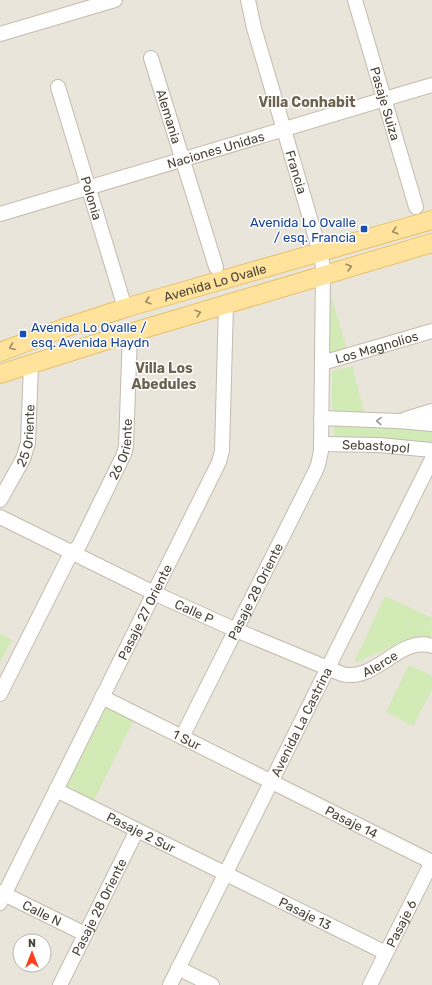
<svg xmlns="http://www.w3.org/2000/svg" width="432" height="985" font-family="Rubik,sans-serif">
	<rect width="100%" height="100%" fill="#f6f3ec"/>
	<path fill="#eae5da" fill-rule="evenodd" d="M0,0H432V985H0ZM20,941H44V965H20Z"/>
	<g fill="#d2eab5">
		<polygon points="331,295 347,350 329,354"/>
		<polygon points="352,366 365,415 332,413 332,371"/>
		<polygon points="334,425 376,425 432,431 432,445 334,438"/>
		<polygon points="385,596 432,618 431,642 417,636 354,663"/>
		<polygon points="0,634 12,640 0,662"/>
		<polygon points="409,665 432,676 432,689 413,726 386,712"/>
		<polygon points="106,708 133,721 94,800 67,786"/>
	</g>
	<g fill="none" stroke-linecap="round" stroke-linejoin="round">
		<defs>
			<g id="minor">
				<path id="s1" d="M355,0L416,207"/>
				<polyline points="0,34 115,0"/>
				<path id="s2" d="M151,58L216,267"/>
				<path id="s3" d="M58,87L125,308"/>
				<path id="s4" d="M0,214L432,85"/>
				<path id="s5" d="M322,363L432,331"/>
				<polyline points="321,418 398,421 432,424"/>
				<polyline points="406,419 432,411"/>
				<path id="s6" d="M321,444L379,445L432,450"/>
				<path id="s7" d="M0,500L23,459L28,443L31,364"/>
				<path id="s8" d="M0,517L154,593L236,630L342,674C375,683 400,635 432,646"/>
				<path id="s9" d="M0,694L71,553L79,546L124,454L126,446L130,333"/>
				<path id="s10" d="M102,697L432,862"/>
				<path id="s11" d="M182,737L315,472L318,465L321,451L323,267L320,252L254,28L248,0"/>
				<path id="s12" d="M56,790L386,953"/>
				<path id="s13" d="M0,892L85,934"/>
				<path id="s14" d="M0,903L219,462L222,451L226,304"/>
				<polyline points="178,968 212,985"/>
				<path id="s15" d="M60,985L137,830"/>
				<path id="s16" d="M170,985L432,459"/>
				<path id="s17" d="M370,985L432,862"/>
			</g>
			<g id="major">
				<path id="s18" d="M0,352L64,328L125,308L432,220"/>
				<polyline points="0,374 130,333 432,243"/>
			</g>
		</defs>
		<use href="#minor" stroke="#c2bbae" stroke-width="16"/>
		<use href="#major" stroke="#e6c16a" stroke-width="20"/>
		<use href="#minor" stroke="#fff" stroke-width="14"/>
		<use href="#major" stroke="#ffe39c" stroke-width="18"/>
	</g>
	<defs><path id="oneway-chevron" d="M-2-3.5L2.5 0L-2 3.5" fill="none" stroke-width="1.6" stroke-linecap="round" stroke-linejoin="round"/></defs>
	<g stroke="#9c8c66">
		<use href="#oneway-chevron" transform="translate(395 231) rotate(164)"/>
		<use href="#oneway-chevron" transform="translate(349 267) rotate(-17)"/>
		<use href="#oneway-chevron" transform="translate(148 301) rotate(164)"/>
		<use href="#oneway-chevron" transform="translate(198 313) rotate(-17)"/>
		<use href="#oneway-chevron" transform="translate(12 347) rotate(159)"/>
	</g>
	<use stroke="#9c9892" href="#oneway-chevron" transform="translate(379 421) rotate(-178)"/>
	<g fill="#1a4fb4" stroke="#fff" stroke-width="1.5">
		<rect x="360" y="225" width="8" height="8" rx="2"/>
		<rect x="19" y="330" width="8" height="8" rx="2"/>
	</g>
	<g text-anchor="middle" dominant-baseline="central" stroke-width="3" stroke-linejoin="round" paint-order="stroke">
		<g font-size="13" fill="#4b4439" stroke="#fff">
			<text stroke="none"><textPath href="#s1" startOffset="108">Pasaje Suiza</textPath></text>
			<text stroke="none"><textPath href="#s2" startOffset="61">Alemania</textPath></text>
			<text stroke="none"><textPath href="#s4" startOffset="225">Naciones Unidas</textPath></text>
			<text transform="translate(296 172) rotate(73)">Francia</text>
			<text stroke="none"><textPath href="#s3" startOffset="116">Polonia</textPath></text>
			<text stroke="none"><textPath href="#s18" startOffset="226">Avenida Lo Ovalle</textPath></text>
			<text stroke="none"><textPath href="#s5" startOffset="57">Los Magnolios</textPath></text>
			<text stroke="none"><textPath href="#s7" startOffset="71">25 Oriente</textPath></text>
			<text stroke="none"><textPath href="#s6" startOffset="55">Sebastopol</textPath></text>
			<text stroke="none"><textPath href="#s9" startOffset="275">26 Oriente</textPath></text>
			<text stroke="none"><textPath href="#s11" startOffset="163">Pasaje 28 Oriente</textPath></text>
			<text stroke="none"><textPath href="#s14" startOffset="325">Pasaje 27 Oriente</textPath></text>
			<text stroke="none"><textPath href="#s8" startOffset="216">Calle P</textPath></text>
			<text stroke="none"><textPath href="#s8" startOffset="417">Alerce</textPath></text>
			<text stroke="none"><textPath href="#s16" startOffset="294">Avenida La Castrina</textPath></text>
			<text stroke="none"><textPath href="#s10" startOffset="95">1 Sur</textPath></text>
			<text stroke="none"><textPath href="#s10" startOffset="279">Pasaje 14</textPath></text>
			<text stroke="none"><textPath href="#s12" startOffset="95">Pasaje 2 Sur</textPath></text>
			<text stroke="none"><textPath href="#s15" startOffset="87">Pasaje 28 Oriente</textPath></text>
			<text stroke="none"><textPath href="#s13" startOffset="47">Calle N</textPath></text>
			<text stroke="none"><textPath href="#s12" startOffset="278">Pasaje 13</textPath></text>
			<text stroke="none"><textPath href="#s17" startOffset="69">Pasaje 6</textPath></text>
		</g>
		<g font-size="13" fill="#164399" stroke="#fff" text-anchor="end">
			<text x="356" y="222">Avenida Lo Ovalle<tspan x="356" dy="15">/ esq. Francia</tspan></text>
			<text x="31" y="327" text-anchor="start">Avenida Lo Ovalle /<tspan x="31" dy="15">esq. Avenida Haydn</tspan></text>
		</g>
		<g font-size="14" font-weight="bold" fill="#6e6250" stroke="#fff">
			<text x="307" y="102">Villa Conhabit</text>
			<text x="164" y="368">Villa Los<tspan x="164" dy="16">Abedules</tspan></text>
		</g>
	</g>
	<g transform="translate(32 953)"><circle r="19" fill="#ffffff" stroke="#b7b4b0"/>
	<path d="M0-3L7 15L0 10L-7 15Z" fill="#fc3f1d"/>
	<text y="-6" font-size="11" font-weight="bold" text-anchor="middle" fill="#4b4439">N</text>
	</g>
</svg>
